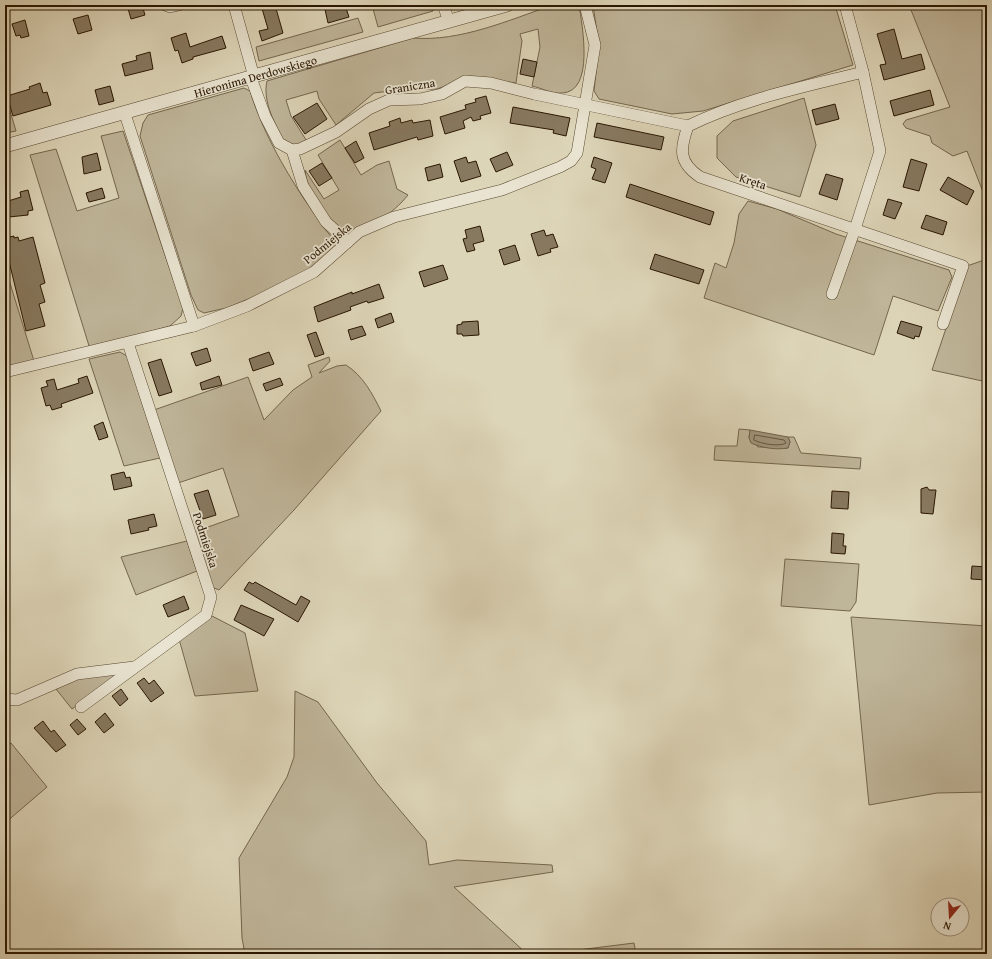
<svg xmlns="http://www.w3.org/2000/svg" width="992" height="959" font-family="'Gentium Book Plus',serif">
	<rect width="100%" height="100%" fill="#ddd5b8"/>
	<filter id="stains"><feTurbulence type="fractalNoise" baseFrequency=".005" numOctaves="4"/><feColorMatrix values="0 0 0 0 .2 0 0 0 0 .09 0 0 0 0 .02 0 0 0 .5 -.17"/></filter>
	<radialGradient id="worn" r=".72"><stop offset=".6" stop-color="#630" stop-opacity="0"/><stop offset="1" stop-color="#630" stop-opacity=".3"/></radialGradient>
	<g fill="#bfb599" stroke="#74664d">
		<polygon points="372,5 431,5 433,11 378,27"/>
		<path d="M553,5H579C582,25 595,92 562,93C553,94 541,88 532,86L540,47L538,29L520,34L522,41L516,83L470,77L437,89L398,90L374,93L336,125L319,99L317,91L286,100L291,116L308,143L294,148L285,144C276,125 262,102 267,81L413,38C460,42 509,20 553,5Z"/>
		<polygon points="593,5 835,5 853,65 703,111 672,114 599,99 594,91 599,46"/>
		<polygon points="909,5 987,5 987,202 967,151 953,156 932,143 930,136 906,128 903,124 906,120 950,107"/>
		<polygon points="358,18 363,32 259,61 256,47"/>
		<path d="M244,88L250,91C262,130 282,165 304,199C315,214 324,230 337,243L336,250L308,270L283,285L226,308L204,313L198,310L191,295L140,136L143,123L148,115Z"/>
		<polygon points="5,94 16,131 5,133"/>
		<polygon points="804,98 816,145 800,197 736,177 717,158 717,136 733,121"/>
		<polygon points="123,131 183,308 181,316 170,326 90,349 30,155 56,149 77,211 119,198 101,136"/>
		<path d="M340,140L361,175L377,165L389,161L397,189L408,195C393,214 368,230 344,235C327,220 307,193 305,170L324,199L339,190L318,155Z"/>
		<polygon points="748,201 777,209 836,234 949,270 952,277 938,311 893,296 874,355 704,298 715,263 726,268 734,243 739,214"/>
		<polygon points="987,259 987,382 932,370 967,266"/>
		<polygon points="5,267 34,361 5,368"/>
		<polygon points="120,352 127,356 160,458 124,466 89,359"/>
		<path d="M329,357L330,361L319,373L337,366L346,365C363,376 372,393 381,411L294,510L219,590L212,587L194,532L239,516L223,468L178,483L154,410L248,377L264,420L293,390L312,377L308,365Z"/>
		<polygon points="739,429 750,430 749,438 758,447 788,448 790,442 788,437 794,437 801,453 861,458 860,469 714,460 715,446 737,446"/>
		<polygon points="187,541 197,571 136,595 121,557"/>
		<polygon points="785,559 859,564 856,602 850,611 781,606"/>
		<polygon points="212,616 245,633 258,691 195,696 179,639"/>
		<polygon points="851,617 987,626 987,792 937,793 869,805"/>
		<polygon points="119,673 72,709 56,689 82,676"/>
		<polygon points="295,691 318,702 377,783 426,841 429,865 457,860 552,865 553,872 454,887 527,954 245,954 242,938 239,858 287,777 294,757"/>
		<polygon points="11,743 47,787 5,823 5,748"/>
		<polygon points="634,943 636,954 546,954"/>
	</g>
	<path fill="#a0947a" stroke="#71624a" d="M750,430L788,437L790,442L788,448C776,450 762,448 751,443L749,438Z"/>
	<g fill="none" stroke-linecap="round" stroke-linejoin="round">
		<path stroke="#65553e" stroke-width="1" d="M755,435L784,440L786,443C779,447 761,444 754,440Z"/>
	</g>
	<g fill="#877960" stroke="#2a1601">
		<polygon points="127,5 142,5 145,15 131,19"/>
		<polygon points="261,5 275,5 283,33 262,41 259,31 268,29"/>
		<polygon points="324,5 345,5 349,17 328,23"/>
		<polygon points="88,15 92,30 78,34 73,19"/>
		<polygon points="25,20 29,36 21,38 20,35 16,36 12,24"/>
		<polygon points="894,29 902,59 921,54 925,69 884,80 880,65 886,64 877,34"/>
		<polygon points="186,33 190,47 222,36 226,48 193,57 193,59 182,63 178,50 175,51 171,38"/>
		<polygon points="150,52 153,69 125,76 122,64 137,60 136,56"/>
		<polygon points="523,59 537,62 534,77 520,74"/>
		<polygon points="40,83 43,93 47,92 51,105 13,116 7,96 30,89 29,87"/>
		<polygon points="110,86 114,101 99,105 95,90"/>
		<polygon points="930,90 934,105 894,116 890,101"/>
		<polygon points="486,96 491,113 480,116 481,119 473,121 471,117 463,121 465,128 445,134 440,117 466,109 465,105 476,102 475,99"/>
		<polygon points="317,103 327,119 305,134 293,117"/>
		<polygon points="835,104 839,119 816,125 812,110"/>
		<polygon points="513,107 570,118 566,136 553,133 554,130 510,123"/>
		<polygon points="400,118 401,123 412,120 413,123 430,120 433,136 418,140 417,137 374,150 369,133 390,126 389,122"/>
		<polygon points="597,123 664,137 661,150 594,137"/>
		<polygon points="356,141 364,158 355,163 345,148"/>
		<polygon points="507,152 513,165 496,172 490,159"/>
		<polygon points="97,153 101,170 84,174 82,157"/>
		<polygon points="466,157 468,163 476,161 481,176 461,182 454,161"/>
		<polygon points="594,157 612,163 605,183 592,179 596,169 591,167"/>
		<polygon points="911,159 927,164 919,191 903,187"/>
		<polygon points="322,163 332,178 319,186 309,171"/>
		<polygon points="440,164 443,177 428,181 425,168"/>
		<polygon points="826,174 843,179 837,200 819,194"/>
		<polygon points="948,177 974,191 967,205 940,190"/>
		<polygon points="630,184 714,212 710,225 626,197"/>
		<polygon points="102,188 105,198 89,202 86,193"/>
		<polygon points="28,190 33,210 28,211 28,215 9,217 5,202 21,197 20,192"/>
		<polygon points="888,199 902,203 895,219 883,215"/>
		<polygon points="926,215 947,222 943,235 921,228"/>
		<polygon points="480,226 484,241 473,244 475,250 467,252 463,239 467,238 465,230"/>
		<polygon points="544,230 546,236 553,234 558,247 550,249 551,252 538,256 531,234"/>
		<polygon points="14,236 14,238 18,237 19,241 33,237 45,283 40,285 45,302 39,304 45,326 26,331 5,245 5,238"/>
		<polygon points="515,245 520,260 504,265 499,250"/>
		<polygon points="655,254 704,270 699,284 650,269"/>
		<polygon points="443,265 448,279 424,287 419,272"/>
		<polygon points="379,284 384,298 368,303 367,301 350,307 351,310 318,322 314,307 352,292 352,294"/>
		<polygon points="391,313 394,322 378,328 375,319"/>
		<polygon points="478,321 479,335 463,336 462,334 457,334 457,325 462,324 462,322"/>
		<polygon points="901,321 922,327 919,337 915,336 914,339 897,333"/>
		<polygon points="362,326 366,335 351,340 348,330"/>
		<polygon points="316,332 324,354 315,357 307,335"/>
		<polygon points="207,348 211,361 196,366 191,353"/>
		<polygon points="269,352 274,364 253,371 249,359"/>
		<polygon points="161,359 172,392 159,396 148,363"/>
		<polygon points="87,376 93,393 61,404 62,407 52,410 50,405 46,406 41,388 48,386 46,381 54,379 57,390 79,383 78,379"/>
		<polygon points="219,376 222,385 202,390 200,383"/>
		<polygon points="280,378 283,385 266,391 263,384"/>
		<polygon points="103,422 108,437 99,440 94,426"/>
		<polygon points="124,472 126,478 130,477 132,486 114,490 111,475"/>
		<polygon points="927,487 929,490 936,490 933,514 921,513 921,489"/>
		<polygon points="208,490 216,515 203,519 194,494"/>
		<polygon points="832,491 849,492 848,509 831,508"/>
		<polygon points="154,514 157,526 148,528 149,530 131,534 128,520"/>
		<polygon points="832,533 844,534 843,546 846,546 845,554 831,553"/>
		<polygon points="972,566 987,567 987,580 971,579"/>
		<polygon points="249,582 253,584 255,582 296,605 301,596 310,601 298,622 244,590"/>
		<polygon points="184,596 189,609 168,617 163,605"/>
		<polygon points="241,605 274,619 264,636 234,620"/>
		<polygon points="144,678 149,684 154,680 164,693 151,702 137,683"/>
		<polygon points="121,689 128,699 120,706 112,696"/>
		<polygon points="105,713 114,725 104,733 95,722"/>
		<polygon points="77,719 86,729 78,735 70,725"/>
		<polygon points="43,721 51,732 54,730 66,745 56,752 34,728"/>
	</g>
	<g fill="none" stroke-linecap="round" stroke-linejoin="round">
		<defs>
			<g id="minor">
				<polyline points="165,5 170,7 179,5"/>
				<polyline points="234,5 254,77"/>
				<polyline points="443,5 449,21"/>
				<path d="M863,72C804,87 743,99 688,126C680,149 678,162 700,177L963,266L943,324"/>
				<polyline points="251,78 265,116 279,143 292,150 300,149 336,132 369,109 389,100 420,99 442,94 465,81 491,83 534,94 688,126"/>
				<polyline points="125,114 194,326"/>
				<polyline points="292,150 303,186 326,222 348,242"/>
				<polyline points="832,294 855,229 880,151 863,72 845,5"/>
				<polyline points="5,372 194,326 247,306 314,272 359,232 394,217 502,190 560,167 571,161 577,153 595,45 585,5"/>
				<polyline points="5,699 17,700 77,674 134,667"/>
				<polyline points="81,707 206,615 211,597 128,343"/>
			</g>
			<g id="tertiary">
				<path id="s1" d="M5,146L507,5"/>
			</g>
		</defs>
		<use href="#minor" stroke="#57462f" stroke-width="12"/>
		<use href="#tertiary" stroke="#57462f" stroke-width="14"/>
		<use href="#minor" stroke="#e9e4d1" stroke-width="11"/>
		<use href="#tertiary" stroke="#e9e4d1" stroke-width="13"/>
	</g>
	<g text-anchor="middle" dominant-baseline="central" stroke-width="3.5" stroke-linejoin="round" paint-order="stroke">
		<g font-size="12" fill="#2a1601" stroke="#e9e4d1">
			<text stroke="none"><textPath href="#s1" startOffset="260">Hieronima Derdowskiego</textPath></text>
			<text transform="translate(410 86) rotate(-9)">Graniczna</text>
			<text transform="translate(753 181) rotate(18)">Kręta</text>
			<text transform="translate(327 243) rotate(-39)">Podmiejska</text>
			<text transform="translate(206 540) rotate(72)">Podmiejska</text>
		</g>
	</g>
	<rect width="992" height="959" fill="none" stroke="#ddd5b8" stroke-width="20"/>
	<rect x="6" y="6" width="980" height="947" fill="none" stroke="#2a1601" stroke-width="2"/>
	<rect x="10" y="10" width="972" height="939" fill="none" stroke="#2a1601"/>
	<g transform="translate(950 917) rotate(198)"><circle r="19" fill="#e9e4d1" stroke="#9d927e"/>
	<path d="M0-3L7 15L0 10L-7 15Z" fill="#8f2418"/>
	<text y="-6" font-size="11" font-weight="bold" text-anchor="middle" fill="#2a1601">N</text>
	</g>
	<rect width="100%" height="100%" filter="url(#stains)"/>
	<rect width="100%" height="100%" fill="url(#worn)"/>
</svg>
